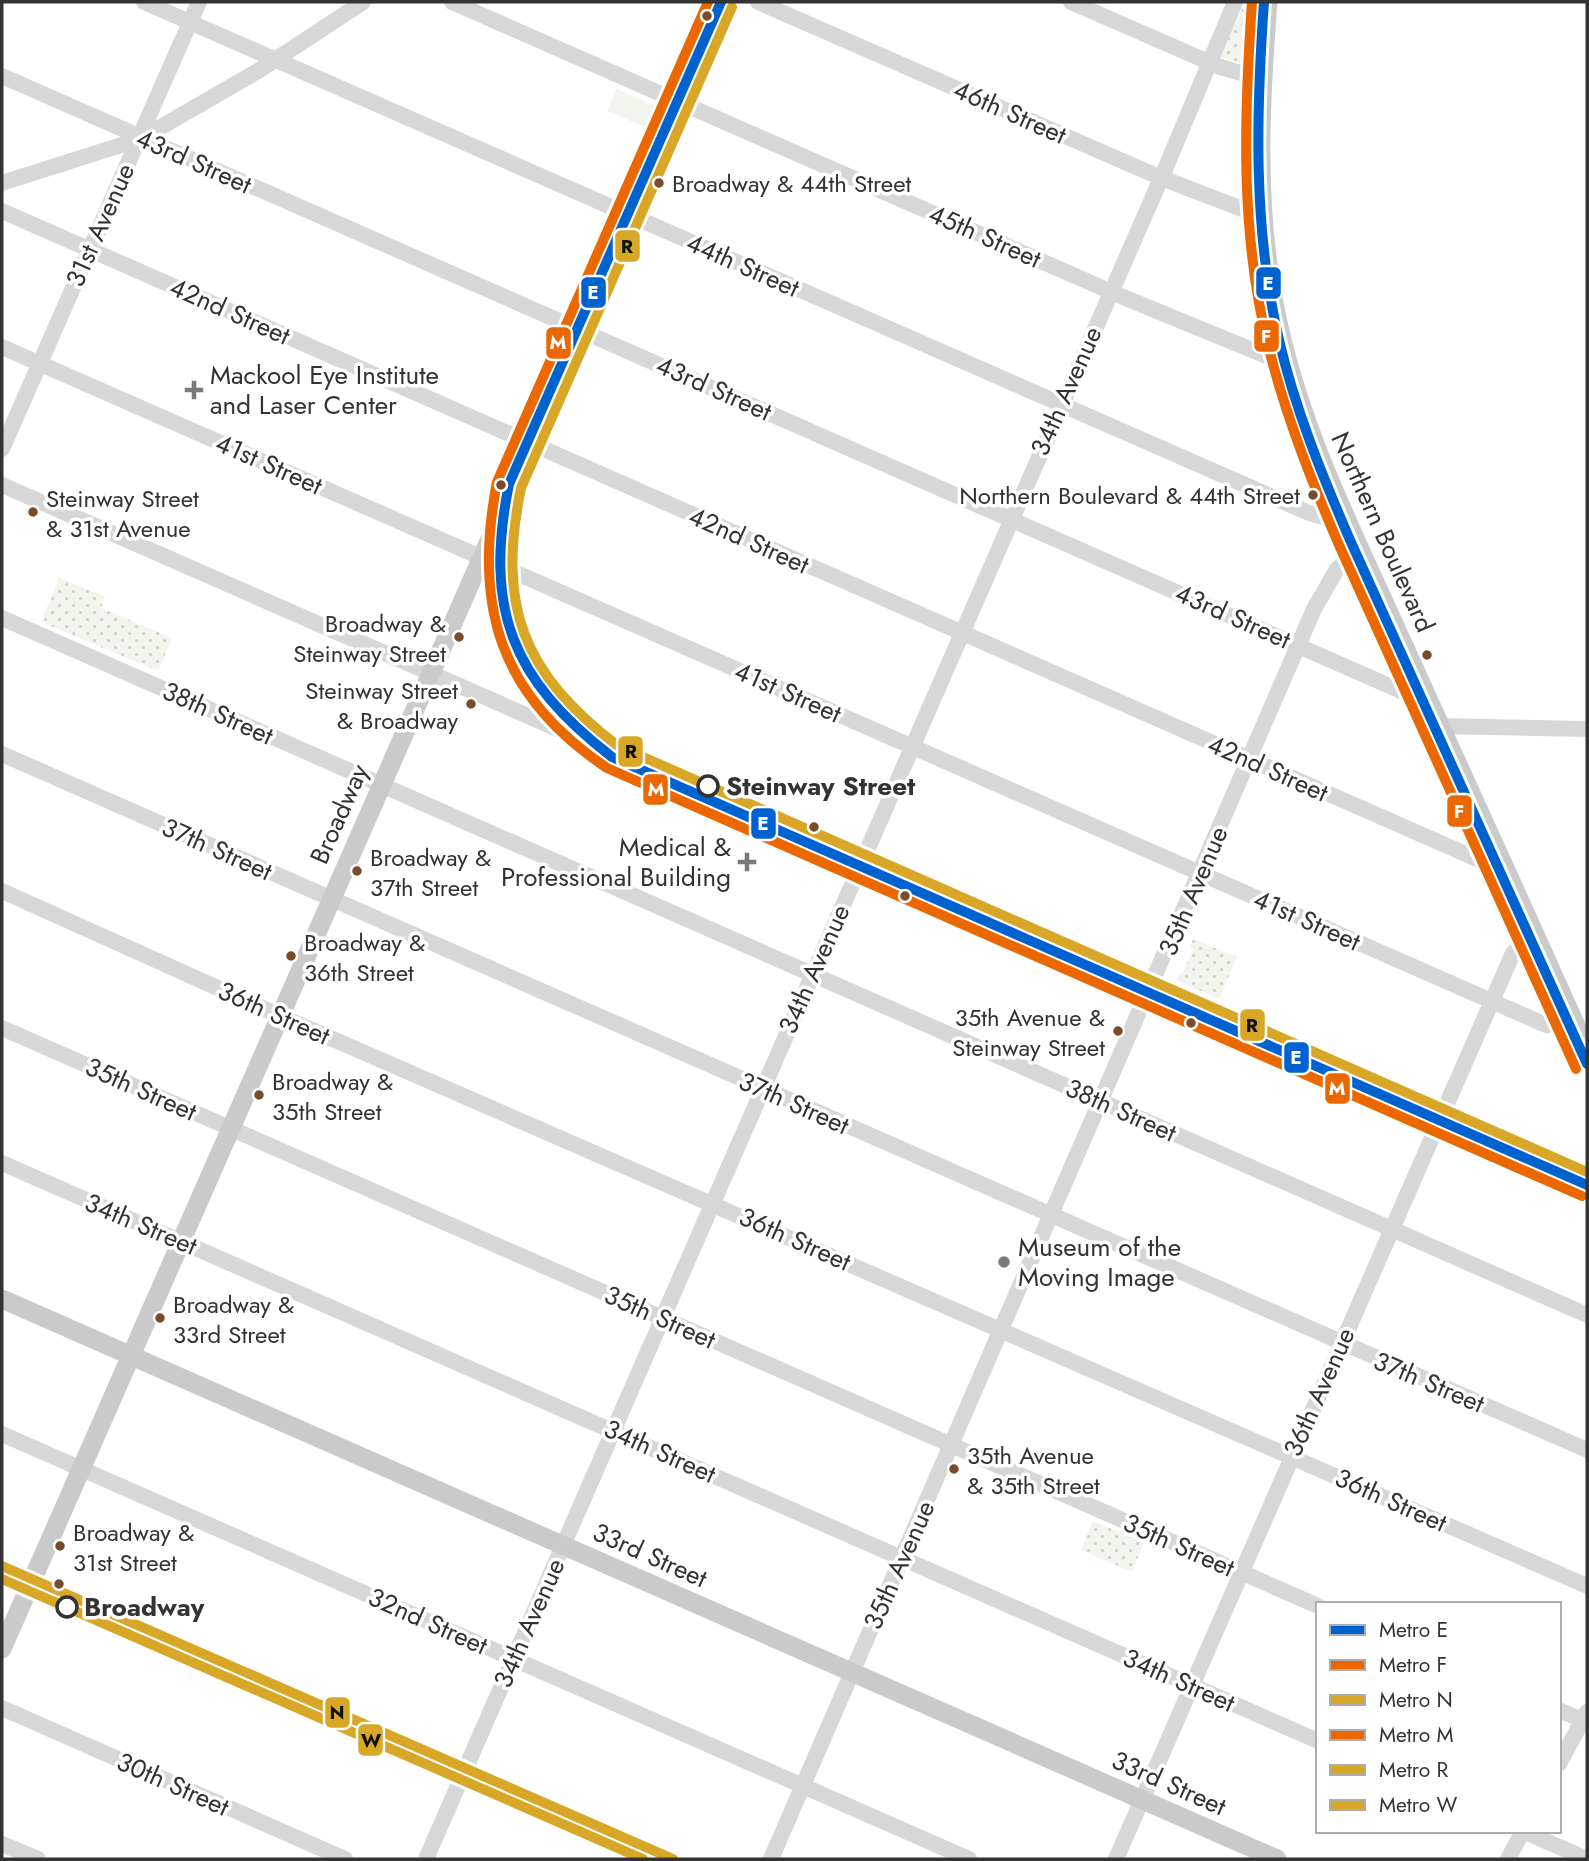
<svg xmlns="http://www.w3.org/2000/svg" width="1589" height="1861" font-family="Jost,sans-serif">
	<defs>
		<pattern id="park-dots" width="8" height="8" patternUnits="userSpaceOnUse" patternTransform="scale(1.75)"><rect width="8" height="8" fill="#f1f5ed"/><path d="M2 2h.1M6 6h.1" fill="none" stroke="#cfd2cc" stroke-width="1.8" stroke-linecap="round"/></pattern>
	</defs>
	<rect width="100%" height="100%" fill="#fff"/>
	<polygon fill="#f1f5ed" points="617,89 659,108 650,129 607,111"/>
	<g fill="url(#park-dots)">
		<polygon points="1245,2 1244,64 1218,57"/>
		<polygon points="59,578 105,596 101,608 172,638 158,671 41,622"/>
		<polygon points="1193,939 1237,957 1219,999 1176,980 1179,974 1182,974 1193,950 1190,947"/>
		<polygon points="1093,1521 1144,1543 1132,1572 1081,1550"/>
	</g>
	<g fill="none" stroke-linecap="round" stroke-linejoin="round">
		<g stroke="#d7d7d7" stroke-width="16">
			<polyline points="144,2 1309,513 1323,517 1343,511"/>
			<polyline points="452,2 1123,297 1289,365"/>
			<polyline points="758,2 1159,177 1263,217"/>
			<polyline points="1071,2 1220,67 1262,79"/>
			<polyline points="2,76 1401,691 1427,695"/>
			<polyline points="2,183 140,139 258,71 363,2"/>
			<polyline points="2,211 1477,859 1499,856"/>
			<polyline points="2,347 1546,1025 1576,1026"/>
			<polyline points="2,449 199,2"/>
			<polyline points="2,485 1587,1181"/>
			<polyline points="2,618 1587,1315"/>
			<polyline points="1441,726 1587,729"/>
			<polyline points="2,754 1587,1450"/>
			<polyline points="2,891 280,1016 1587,1586"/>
			<polyline points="2,1028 1318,1606"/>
			<polyline points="2,1163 1318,1741"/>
			<polyline points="2,1434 969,1859"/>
			<polyline points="2,1708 345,1859"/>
			<polyline points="1559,1710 1587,1722"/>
			<polyline points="1559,1764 1587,1712"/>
			<polyline points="1523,1831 1587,1859"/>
			<polyline points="2,1844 38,1859"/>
			<polyline points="426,1859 1166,167 1235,2"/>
			<polyline points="771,1859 1314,609 1337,569 1361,550"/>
			<polyline points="1116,1859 1513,953 1535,935"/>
			<polyline points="1508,1859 1523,1831"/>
		</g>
		<g stroke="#cacaca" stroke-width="19">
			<path d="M1268,2C1260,103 1255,202 1274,303C1296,421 1351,528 1400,637C1463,775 1525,912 1587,1050"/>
			<polyline points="2,1299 1277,1859"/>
			<polyline points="2,1570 660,1859"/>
			<polyline points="2,1649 726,2"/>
		</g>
		<defs>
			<polyline id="rail" points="2,1573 657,1859"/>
		</defs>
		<use href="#rail" stroke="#bebebe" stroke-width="6"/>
		<use href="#rail" stroke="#fff" stroke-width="3.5" stroke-dasharray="10" stroke-linecap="butt"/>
		<defs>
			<g id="metro-1">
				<path d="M721,2L509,484C484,609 511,679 612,757L1587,1185"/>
				<path d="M1264,2C1256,115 1253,229 1279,340C1295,409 1322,475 1350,540L1587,1064"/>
			</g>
			<path id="metro-2" d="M1252,2C1244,116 1240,233 1268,345C1285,414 1311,480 1339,545L1576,1069"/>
			<polyline id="metro-3" points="2,1566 673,1859"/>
			<path id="metro-4" d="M708,2L497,482C473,605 499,696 607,768L1582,1196"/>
			<path id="metro-5" d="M732,7L521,488C497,606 522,673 618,746L1587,1172"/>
			<polyline id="metro-6" points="2,1579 643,1859"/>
		</defs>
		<use href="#metro-1" stroke="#fff" stroke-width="16"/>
		<use href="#metro-2" stroke="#fff" stroke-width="16"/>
		<use href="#metro-3" stroke="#fff" stroke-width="16"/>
		<use href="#metro-4" stroke="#fff" stroke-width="16"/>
		<use href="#metro-5" stroke="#fff" stroke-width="16"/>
		<use href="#metro-6" stroke="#fff" stroke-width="16"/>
		<use href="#metro-1" stroke="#0062cf" stroke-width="10"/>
		<use href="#metro-2" stroke="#eb6800" stroke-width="10"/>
		<use href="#metro-3" stroke="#d9a728" stroke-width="10"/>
		<use href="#metro-4" stroke="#eb6800" stroke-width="10"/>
		<use href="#metro-5" stroke="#d9a728" stroke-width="10"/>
		<use href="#metro-6" stroke="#d9a728" stroke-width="10"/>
	</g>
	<g fill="#7a4b2a" stroke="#fff" stroke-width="2.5">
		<circle cx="707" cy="16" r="6"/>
		<circle cx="659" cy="183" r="6"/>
		<circle cx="501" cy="485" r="6"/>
		<circle cx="1313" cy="495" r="6"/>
		<circle cx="33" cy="512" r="6"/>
		<circle cx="459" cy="637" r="6"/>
		<circle cx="1427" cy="655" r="6"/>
		<circle cx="471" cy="704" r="6"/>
		<circle cx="814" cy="827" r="6"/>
		<circle cx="357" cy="871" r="6"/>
		<circle cx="905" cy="896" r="6"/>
		<circle cx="291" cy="956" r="6"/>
		<circle cx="1191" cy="1023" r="6"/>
		<circle cx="1118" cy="1031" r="6"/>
		<circle cx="259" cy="1095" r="6"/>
		<circle cx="160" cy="1318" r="6"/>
		<circle cx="954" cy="1469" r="6"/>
		<circle cx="60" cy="1546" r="6"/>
		<circle cx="59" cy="1584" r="6"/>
	</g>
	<g fill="#7a7a7a" stroke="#fff" stroke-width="2.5">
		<path d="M190.5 379.5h7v7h7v7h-7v7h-7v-7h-7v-7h7z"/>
		<path d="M743.5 851.5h7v7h7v7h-7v7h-7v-7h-7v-7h7z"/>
		<circle cx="1004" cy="1262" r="7"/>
	</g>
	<g fill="#fff" stroke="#333" stroke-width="3.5">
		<circle cx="708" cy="786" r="10"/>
		<circle cx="67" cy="1607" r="10"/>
	</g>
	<g text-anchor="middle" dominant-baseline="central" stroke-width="7" stroke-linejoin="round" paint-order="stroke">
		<g font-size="24" fill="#333" stroke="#fff" text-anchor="start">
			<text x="672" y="183">Broadway &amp; 44th Street</text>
			<text x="1300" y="495" text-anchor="end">Northern Boulevard &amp; 44th Street</text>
			<text x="46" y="498">Steinway Street<tspan x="46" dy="30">&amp; 31st Avenue</tspan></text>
			<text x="446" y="623" text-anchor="end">Broadway &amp;<tspan x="446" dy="30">Steinway Street</tspan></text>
			<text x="458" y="690" text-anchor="end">Steinway Street<tspan x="458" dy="30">&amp; Broadway</tspan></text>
			<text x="370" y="857">Broadway &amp;<tspan x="370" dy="30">37th Street</tspan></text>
			<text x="304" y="942">Broadway &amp;<tspan x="304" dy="30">36th Street</tspan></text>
			<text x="1105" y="1017" text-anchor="end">35th Avenue &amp;<tspan x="1105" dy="30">Steinway Street</tspan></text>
			<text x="272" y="1081">Broadway &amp;<tspan x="272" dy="30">35th Street</tspan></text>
			<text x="173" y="1304">Broadway &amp;<tspan x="173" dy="30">33rd Street</tspan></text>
			<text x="967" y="1455">35th Avenue<tspan x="967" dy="30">&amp; 35th Street</tspan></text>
			<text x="73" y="1532">Broadway &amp;<tspan x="73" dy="30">31st Street</tspan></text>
		</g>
		<g font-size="26" fill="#333" stroke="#fff">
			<text transform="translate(1010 112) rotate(24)">46th Street</text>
			<text transform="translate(194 161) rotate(24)">43rd Street</text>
			<text transform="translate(100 225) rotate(-66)">31st Avenue</text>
			<text transform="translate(985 236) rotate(24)">45th Street</text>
			<text transform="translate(743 265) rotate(24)">44th Street</text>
			<text transform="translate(230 311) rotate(24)">42nd Street</text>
			<text transform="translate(714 388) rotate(24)">43rd Street</text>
			<text transform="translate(1066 391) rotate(-66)">34th Avenue</text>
			<text transform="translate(269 464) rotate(24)">41st Street</text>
			<text transform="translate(1383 532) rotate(66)">Northern Boulevard</text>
			<text transform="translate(749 540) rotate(24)">42nd Street</text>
			<text transform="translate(1233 616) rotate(24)">43rd Street</text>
			<text transform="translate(788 692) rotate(24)">41st Street</text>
			<text transform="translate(218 713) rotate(24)">38th Street</text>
			<text transform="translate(1268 768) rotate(24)">42nd Street</text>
			<text transform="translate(339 814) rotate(-66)">Broadway</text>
			<text transform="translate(217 849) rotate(24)">37th Street</text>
			<text transform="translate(1193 891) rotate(-67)">35th Avenue</text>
			<text transform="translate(1307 920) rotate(24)">41st Street</text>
			<text transform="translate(814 969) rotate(-66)">34th Avenue</text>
			<text transform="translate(274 1013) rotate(24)">36th Street</text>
			<text transform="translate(141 1089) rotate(24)">35th Street</text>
			<text transform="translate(794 1103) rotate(24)">37th Street</text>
			<text transform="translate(1121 1110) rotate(24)">38th Street</text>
			<text transform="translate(141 1224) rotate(23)">34th Street</text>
			<text transform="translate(795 1239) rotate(24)">36th Street</text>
			<text transform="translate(660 1317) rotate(24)">35th Street</text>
			<text transform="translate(1429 1382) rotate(23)">37th Street</text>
			<text transform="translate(1319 1392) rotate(-66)">36th Avenue</text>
			<text transform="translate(660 1451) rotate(24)">34th Street</text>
			<text transform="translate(1391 1500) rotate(24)">36th Street</text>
			<text transform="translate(1179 1545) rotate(24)">35th Street</text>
			<text transform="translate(650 1555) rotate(24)">33rd Street</text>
			<text transform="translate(899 1565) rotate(-66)">35th Avenue</text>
			<text transform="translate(428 1621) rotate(24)">32nd Street</text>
			<text transform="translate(529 1623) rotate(-66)">34th Avenue</text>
			<text transform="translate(1179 1680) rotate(24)">34th Street</text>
			<text transform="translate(1169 1783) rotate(24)">33rd Street</text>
			<text transform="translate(173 1784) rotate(24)">30th Street</text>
		</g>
		<g font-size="26" fill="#333" stroke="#fff" text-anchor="start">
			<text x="210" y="375">Mackool Eye Institute<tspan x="210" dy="30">and Laser Center</tspan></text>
			<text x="731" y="847" text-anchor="end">Medical &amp;<tspan x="731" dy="30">Professional Building</tspan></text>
			<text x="1018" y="1247">Museum of the<tspan x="1018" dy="30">Moving Image</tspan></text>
		</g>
		<g font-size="26" font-weight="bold" fill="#333" stroke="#fff" text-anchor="start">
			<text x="726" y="786">Steinway Street</text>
			<text x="84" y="1607">Broadway</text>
		</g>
	</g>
	<g stroke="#fff" stroke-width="2.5">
		<rect x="614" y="229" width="27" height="34" rx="7" fill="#d9a728"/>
		<rect x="1255" y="266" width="27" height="34" rx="7" fill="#0062cf"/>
		<rect x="580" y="276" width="27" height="33" rx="7" fill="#0062cf"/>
		<rect x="1253" y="319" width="27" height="34" rx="7" fill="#eb6800"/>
		<rect x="545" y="326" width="27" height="34" rx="7" fill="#eb6800"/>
		<rect x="617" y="735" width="27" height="33" rx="7" fill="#d9a728"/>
		<rect x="642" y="773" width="27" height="33" rx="7" fill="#eb6800"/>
		<rect x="1446" y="794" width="27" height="34" rx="7" fill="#eb6800"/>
		<rect x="750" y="807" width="27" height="33" rx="7" fill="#0062cf"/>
		<rect x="1239" y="1008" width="27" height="34" rx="7" fill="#d9a728"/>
		<rect x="1283" y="1041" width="27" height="33" rx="7" fill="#0062cf"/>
		<rect x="1324" y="1072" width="27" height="33" rx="7" fill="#eb6800"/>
		<rect x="324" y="1696" width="27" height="33" rx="7" fill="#d9a728"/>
		<rect x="357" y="1723" width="27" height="34" rx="7" fill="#d9a728"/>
	</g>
	<g font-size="19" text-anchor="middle" font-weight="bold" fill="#fff">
		<text x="1268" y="290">E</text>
		<text x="593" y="299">E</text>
		<text x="1266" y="343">F</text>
		<text x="558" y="349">M</text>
		<text x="656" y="796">M</text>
		<text x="1459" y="818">F</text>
		<text x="763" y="830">E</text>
		<text x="1296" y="1064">E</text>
		<text x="1337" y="1095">M</text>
	</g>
	<g font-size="19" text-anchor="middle" font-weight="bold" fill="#111">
		<text x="627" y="253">R</text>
		<text x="631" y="758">R</text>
		<text x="1252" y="1032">R</text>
		<text x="337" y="1719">N</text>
		<text x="371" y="1747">W</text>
	</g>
	<rect width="1589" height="1861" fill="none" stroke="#333333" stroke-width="7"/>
	<rect x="1316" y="1602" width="245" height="231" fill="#ffffff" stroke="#adadad" stroke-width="2"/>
	<rect x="1330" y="1625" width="35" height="10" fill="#0062cf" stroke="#adadad" stroke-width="2"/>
	<text x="1379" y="1637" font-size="21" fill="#333333">Metro E</text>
	<rect x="1330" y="1660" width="35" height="10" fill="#eb6800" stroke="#adadad" stroke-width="2"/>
	<text x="1379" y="1672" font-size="21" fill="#333333">Metro F</text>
	<rect x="1330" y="1695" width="35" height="10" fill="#d9a728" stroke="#adadad" stroke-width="2"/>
	<text x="1379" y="1707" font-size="21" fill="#333333">Metro N</text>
	<rect x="1330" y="1730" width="35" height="10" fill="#eb6800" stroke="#adadad" stroke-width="2"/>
	<text x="1379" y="1742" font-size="21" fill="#333333">Metro M</text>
	<rect x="1330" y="1765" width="35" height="10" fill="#d9a728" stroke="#adadad" stroke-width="2"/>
	<text x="1379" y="1777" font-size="21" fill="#333333">Metro R</text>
	<rect x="1330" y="1800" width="35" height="10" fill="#d9a728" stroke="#adadad" stroke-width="2"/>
	<text x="1379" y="1812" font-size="21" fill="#333333">Metro W</text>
</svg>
